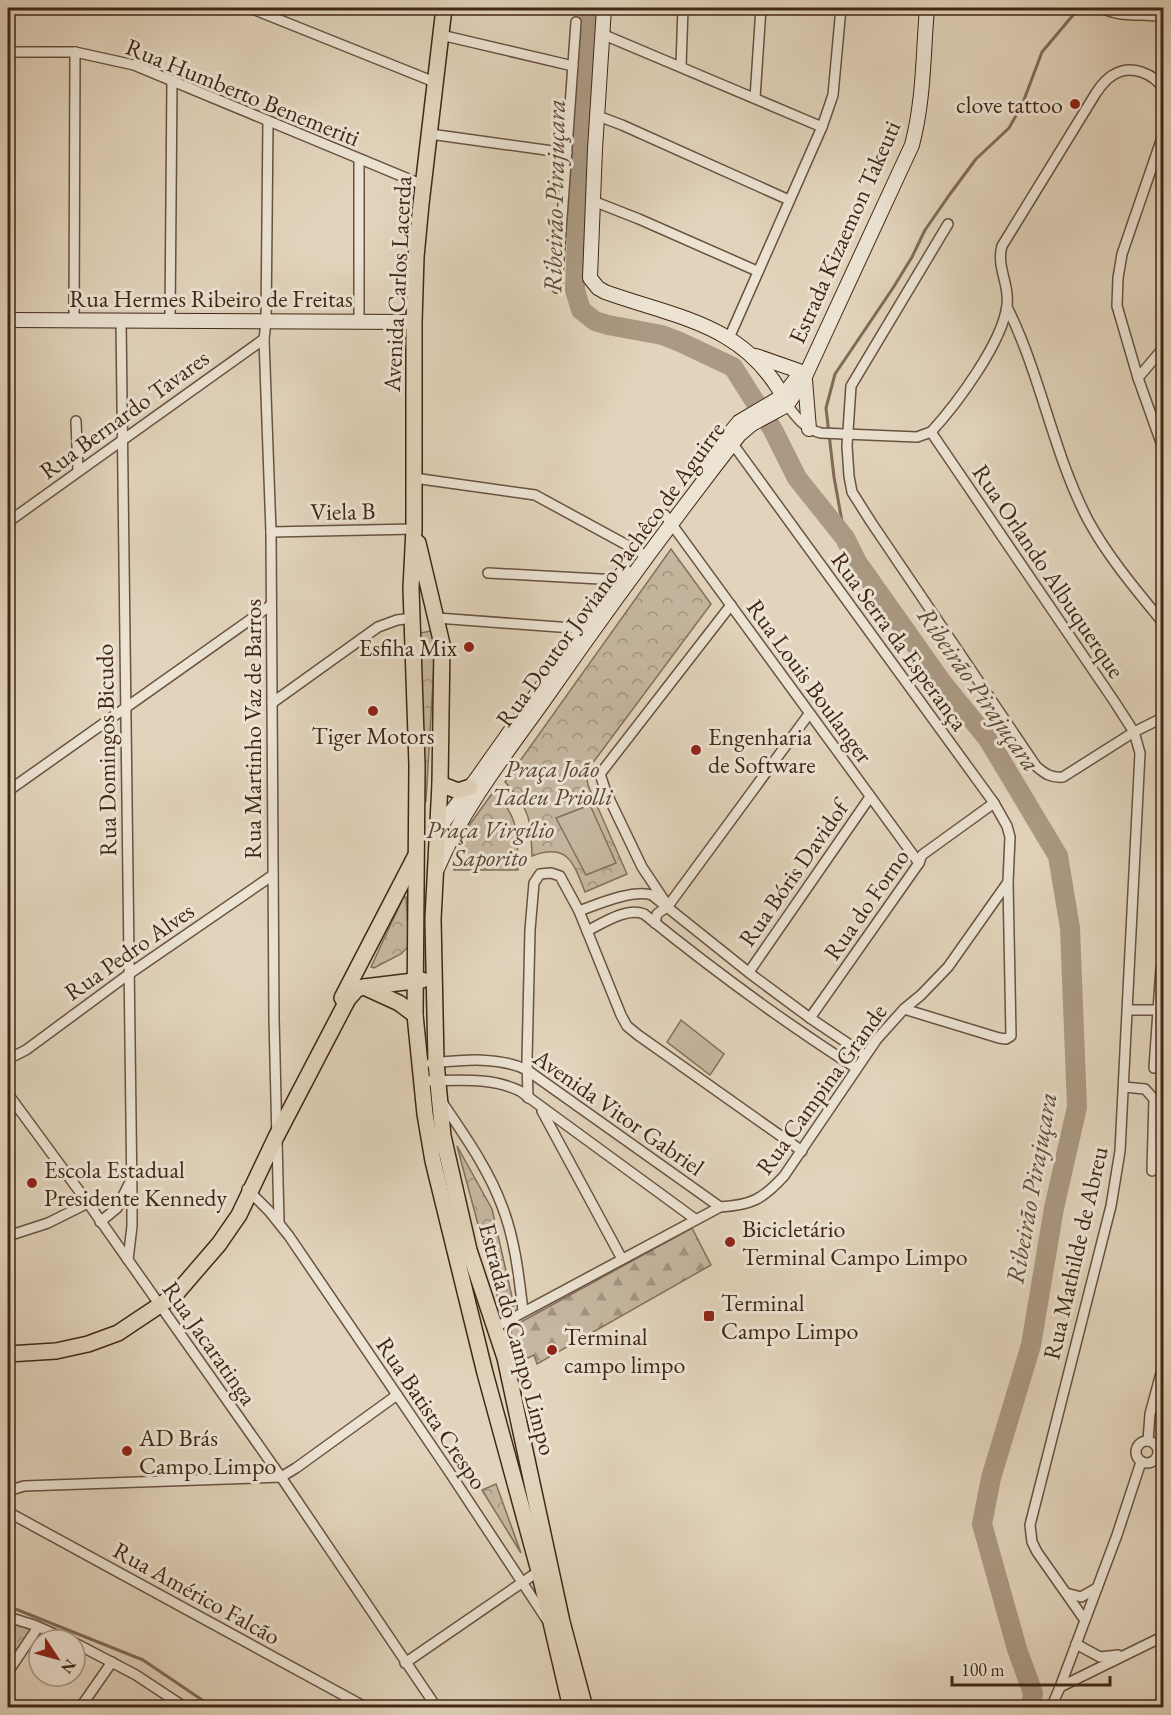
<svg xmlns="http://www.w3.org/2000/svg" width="1171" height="1715" font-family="'EB Garamond',serif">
	<defs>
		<pattern id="forest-firs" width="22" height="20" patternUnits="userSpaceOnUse" patternTransform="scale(1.5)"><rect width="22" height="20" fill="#c6b7a0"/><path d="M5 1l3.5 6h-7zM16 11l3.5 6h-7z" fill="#a29581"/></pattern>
		<pattern id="park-crowns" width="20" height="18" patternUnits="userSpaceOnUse" patternTransform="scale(1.5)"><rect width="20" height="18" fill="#c6b7a0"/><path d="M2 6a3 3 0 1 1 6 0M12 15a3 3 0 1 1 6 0" fill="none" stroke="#a29581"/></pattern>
	</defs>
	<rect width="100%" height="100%" fill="#e2d4bc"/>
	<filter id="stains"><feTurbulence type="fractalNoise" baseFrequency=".00333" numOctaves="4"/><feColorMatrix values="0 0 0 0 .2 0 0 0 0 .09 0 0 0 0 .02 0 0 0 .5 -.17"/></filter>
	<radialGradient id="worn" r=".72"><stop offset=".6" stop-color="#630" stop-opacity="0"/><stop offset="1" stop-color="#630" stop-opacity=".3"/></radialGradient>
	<polygon fill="url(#forest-firs)" stroke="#836f5a" stroke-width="1.5" points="692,1228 711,1265 537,1364 534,1355 524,1360 513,1343 510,1328"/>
	<g fill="url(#park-crowns)" stroke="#836f5a" stroke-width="1.5">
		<path d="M671,549L711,604L589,768L587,779L588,785L627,874L585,892C574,864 568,842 532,856C531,820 530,809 505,782Z"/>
		<polygon points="436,630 426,801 421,805 423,729 420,633"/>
		<path d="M494,791C520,819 517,834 518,870H454L462,835Z"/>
		<polygon points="406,897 409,946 401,954 374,968 371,967 403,898"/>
		<polygon points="457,1146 492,1209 514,1306 501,1310"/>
		<polygon points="496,1484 521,1553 482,1490"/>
		<polygon points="8,1623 34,1626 14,1653 8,1649"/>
	</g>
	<g fill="#c6b7a0" stroke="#836f5a" stroke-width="1.5">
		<polygon points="590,805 616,863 586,875 556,818"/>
		<polygon points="681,1020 724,1054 710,1075 667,1042"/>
	</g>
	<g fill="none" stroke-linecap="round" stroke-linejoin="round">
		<g stroke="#806b57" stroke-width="3">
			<polyline points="570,8 589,11"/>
			<polyline points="845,538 834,477 826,408 835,374 893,288 912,257 925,230 950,194 976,159 1009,128 1022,105 1042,52 1079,8"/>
			<polyline points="8,1606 143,1660 214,1708"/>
		</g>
		<polyline stroke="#ab9983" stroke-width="20" points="590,8 582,97 575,290 581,310 595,321 608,325 662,335 680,342 733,367 773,430 797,478 845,538 857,562 941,681 988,739 1058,856 1070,928 1077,1107 1054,1208 1031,1345 991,1478 982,1524 1017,1649 1033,1693 1031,1708"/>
		<defs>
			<g id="street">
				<polyline points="250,8 437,83"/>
				<path d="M1102,8C1120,18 1143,13 1164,17"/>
				<polyline points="602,34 822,127"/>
				<polyline points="441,35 573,66"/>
				<polyline points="8,52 75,52 134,65 423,185"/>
				<polyline points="681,66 683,8"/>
				<polyline points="755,98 761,8"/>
				<polyline points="598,116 622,125 789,200"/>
				<polyline points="268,121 266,322 264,339 271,532 274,1018 279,1222"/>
				<polyline points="1164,132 1122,254 1118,278 1117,306 1138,378 1164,451"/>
				<polyline points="430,134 567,153"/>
				<polyline points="593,201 639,219 757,271"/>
				<path d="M948,224L851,386L847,446L849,476L852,492L871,522L1036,766C1045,774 1051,778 1063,777L1134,732L1164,717"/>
				<polyline points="557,288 576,22"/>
				<path d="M1007,307C1041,375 1053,453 1088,520C1108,557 1137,591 1164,624"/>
				<polyline points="74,320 75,52"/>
				<polyline points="170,320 172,80"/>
				<polyline points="121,321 132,1199 132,1226 128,1260"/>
				<polyline points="359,321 359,160"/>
				<polyline points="729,338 822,127 833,95 841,8"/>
				<polyline points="1138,378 1164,347"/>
				<path d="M787,405C796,417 806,430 821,433L917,437L931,432C956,405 1003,342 1007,305C1010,285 996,267 1002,246L1096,93C1100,87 1106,79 1113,75C1131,64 1154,73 1164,90"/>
				<polyline points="76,421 78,470"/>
				<polyline points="931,432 1114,701 1134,732 1140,753 1120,1151 1111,1206 1030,1525 1032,1542 1037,1552 1084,1619"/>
				<polyline points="730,440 994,803 1007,826 1010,837 1008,882 1011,1036 1006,1039 999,1038 904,1009"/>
				<polyline points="414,478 535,495 647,556"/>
				<polyline points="665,515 919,863"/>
				<polyline points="8,522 264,339"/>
				<polyline points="271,532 414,529"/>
				<polyline points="488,573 618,580"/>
				<polyline points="437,618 586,629"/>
				<polyline points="272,703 378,627 397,620 413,618"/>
				<polyline points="8,791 271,605"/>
				<polyline points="668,906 642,867 606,792 600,774 731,605"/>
				<path d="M579,911C598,904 633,889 652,895L752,975L810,1018L865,1055"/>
				<polyline points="655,923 657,914 668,906 809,714"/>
				<path d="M587,931C603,923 627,907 644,914C712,969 782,1021 856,1068"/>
				<polyline points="749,972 870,797"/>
				<polyline points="1128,1010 1158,1010"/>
				<polyline points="810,1018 919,863 922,855 994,803"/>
				<polyline points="8,1059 26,1050 129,974 273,875"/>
				<path d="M431,1063C463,1060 498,1056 527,1070L720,1207"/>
				<polyline points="1154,1068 1161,968"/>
				<path d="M421,1081C455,1081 489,1076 520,1091L695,1219"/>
				<polyline points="1124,1087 1145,1089 1154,1099 1152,1171"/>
				<polyline points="8,1094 88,1203 281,1477 437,1708"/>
				<polyline points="528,1098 527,1060 530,930 534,883 540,874 551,873 560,876 579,911 621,1015 627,1026 638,1035 802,1151"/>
				<path d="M442,1102C464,1135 488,1168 502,1206C515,1239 519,1277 523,1311"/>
				<polyline points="542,1111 622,1259"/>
				<polyline points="247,1189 269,1211 289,1236 448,1470 547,1620"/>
				<polyline points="100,1222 117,1208 129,1184"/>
				<polyline points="8,1236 48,1223 88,1203"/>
				<path d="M494,1328L720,1207C751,1205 762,1200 784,1176L877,1039L904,1009L921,995L948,967L1008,882"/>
				<circle cx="1147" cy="1452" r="11"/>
				<polyline points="1148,1441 1150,1414 1164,1362"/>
				<polyline points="8,1491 24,1486 281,1477 296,1468 397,1395"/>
				<polyline points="8,1512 367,1708"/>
				<polyline points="1066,1593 1081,1597 1097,1588"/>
				<polyline points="8,1617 34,1625 68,1640"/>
				<polyline points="75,1643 136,1675 186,1708"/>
				<polyline points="1076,1644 1100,1657 1118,1655"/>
				<polyline points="405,1663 539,1571"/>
				<polyline points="8,1672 38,1627"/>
				<polyline points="1060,1687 1164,1636"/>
				<polyline points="80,1708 112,1662"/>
				<polyline points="1051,1708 1060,1687 1117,1535 1141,1462"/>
			</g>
			<g id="secondary">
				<path d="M604,8L595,149L590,278L598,288L605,292C677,318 747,324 786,402"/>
				<polyline points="8,320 414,322"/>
				<polyline points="756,356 802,372"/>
				<polyline points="805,380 809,429"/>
				<polyline points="699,471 739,422 783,396 798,376"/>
				<polyline points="438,829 475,781 624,571"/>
				<path d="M437,869C464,806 508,751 547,696C609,607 673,520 739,435L752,424L787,405L802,383L912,145C924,100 923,54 927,8"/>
			</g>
			<g id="primary">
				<polyline points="444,8 421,204 416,257 414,322 414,529 411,588 417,765 415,1015 425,1114 433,1161 485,1373 539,1571 571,1708"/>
				<polyline points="418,543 442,644 440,784 433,919 436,1062 443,1136 469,1250 505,1358 562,1622 585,1708"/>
				<polyline points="440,784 458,791 470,787"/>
				<polyline points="364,987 399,1003 415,1015"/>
				<polyline points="342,998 415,857"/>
				<polyline points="8,1354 56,1351 88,1344 118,1333 175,1295 219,1244 239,1215 276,1137 348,999 357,989 364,987 422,980"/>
			</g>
		</defs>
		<use href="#street" stroke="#68523f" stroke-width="12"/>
		<use href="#secondary" stroke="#402715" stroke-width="16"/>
		<use href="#primary" stroke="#402715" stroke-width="18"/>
		<use href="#street" stroke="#ece3d3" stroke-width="9"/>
		<use href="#secondary" stroke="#ece3d3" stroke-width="14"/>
		<use href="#primary" stroke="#e2d4bc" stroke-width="15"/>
	</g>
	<g fill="#8f2418" stroke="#ece3d3" stroke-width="2">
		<circle cx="1075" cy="104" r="6"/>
		<circle cx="469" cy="647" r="6"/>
		<circle cx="373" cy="711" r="6"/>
		<circle cx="696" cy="750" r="6"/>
		<circle cx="32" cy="1183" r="6"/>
		<circle cx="730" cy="1242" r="6"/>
		<rect x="703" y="1310" width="12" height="12" rx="3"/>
		<circle cx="552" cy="1350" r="6"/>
		<circle cx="127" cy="1451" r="6"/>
	</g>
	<g text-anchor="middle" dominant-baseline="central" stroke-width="6" stroke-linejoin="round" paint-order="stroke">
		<g font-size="24" fill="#402715" stroke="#ece3d3">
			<text transform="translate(243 92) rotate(22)">Rua Humberto Benemeriti</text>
			<text transform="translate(844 232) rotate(-66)">Estrada Kizaemon Takeuti</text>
			<text transform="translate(397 284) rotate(-87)">Avenida Carlos Lacerda</text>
			<text x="211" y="298">Rua Hermes Ribeiro de Freitas</text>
			<text transform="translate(124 414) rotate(-36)">Rua Bernardo Tavares</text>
			<text transform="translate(343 511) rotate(-1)">Viela B</text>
			<text transform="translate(1049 571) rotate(56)">Rua Orlando Albuquerque</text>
			<text transform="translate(610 574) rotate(-54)">Rua Doutor Joviano Pachêco de Aguirre</text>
			<text transform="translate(900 641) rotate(54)">Rua Serra da Esperança</text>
			<text transform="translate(810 681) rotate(54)">Rua Louis Boulanger</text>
			<text transform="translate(252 729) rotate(-90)">Rua Martinho Vaz de Barros</text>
			<text transform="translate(106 750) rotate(-91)">Rua Domingos Bicudo</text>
			<text transform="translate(793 873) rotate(-55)">Rua Bóris Davidof</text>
			<text transform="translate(866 904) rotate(-55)">Rua do Forno</text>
			<text transform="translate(129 951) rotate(-35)">Rua Pedro Alves</text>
			<text transform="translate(821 1089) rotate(-54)">Rua Campina Grande</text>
			<text transform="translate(619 1112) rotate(35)">Avenida Vitor Gabriel</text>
			<text transform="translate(1075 1253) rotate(-77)">Rua Mathilde de Abreu</text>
			<text transform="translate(518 1339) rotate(75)">Estrada do Campo Limpo</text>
			<text transform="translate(210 1343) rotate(55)">Rua Jacaratinga</text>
			<text transform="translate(432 1413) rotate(56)">Rua Batista Crespo</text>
			<text transform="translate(197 1593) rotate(29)">Rua Américo Falcão</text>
		</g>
		<g font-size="24" fill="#402715" stroke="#ece3d3" text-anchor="start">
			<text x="1063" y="104" text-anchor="end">clove tattoo</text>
			<text x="457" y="647" text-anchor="end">Esfiha Mix</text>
			<text x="373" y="735" text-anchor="middle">Tiger Motors</text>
			<text x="708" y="736">Engenharia<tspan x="708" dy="28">de Software</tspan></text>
			<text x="44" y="1169">Escola Estadual<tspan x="44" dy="28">Presidente Kennedy</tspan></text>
			<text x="742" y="1228">Bicicletário<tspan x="742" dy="28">Terminal Campo Limpo</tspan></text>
			<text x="721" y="1302">Terminal<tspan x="721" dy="28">Campo Limpo</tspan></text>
			<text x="564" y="1336">Terminal<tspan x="564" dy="28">campo limpo</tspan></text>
			<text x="139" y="1437">AD Brás<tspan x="139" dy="28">Campo Limpo</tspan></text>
		</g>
		<g font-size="24" font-style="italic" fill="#5b4431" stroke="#ece3d3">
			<text x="552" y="768">Praça João<tspan x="552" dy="28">Tadeu Priolli</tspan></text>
			<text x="490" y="829">Praça Virgílio<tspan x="490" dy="28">Saporito</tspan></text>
		</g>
		<g font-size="26" font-style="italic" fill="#604936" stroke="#ece3d3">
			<text transform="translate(554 196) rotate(-89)">Ribeirão Pirajuçara</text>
			<text transform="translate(979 689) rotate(55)">Ribeirão Pirajuçara</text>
			<text transform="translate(1031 1188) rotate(-80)">Ribeirão Pirajuçara</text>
		</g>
	</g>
	<rect width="1171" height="1715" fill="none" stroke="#e2d4bc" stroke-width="30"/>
	<rect x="9" y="9" width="1153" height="1697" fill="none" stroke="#402715" stroke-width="3"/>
	<rect x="15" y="15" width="1141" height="1685" fill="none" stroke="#402715" stroke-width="1.5"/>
	<g transform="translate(57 1658) rotate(126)"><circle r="28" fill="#ece3d3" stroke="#a79887" stroke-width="1.5"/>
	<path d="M0-4.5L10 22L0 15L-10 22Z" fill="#8f2418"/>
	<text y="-9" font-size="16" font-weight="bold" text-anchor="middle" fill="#402715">N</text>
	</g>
	<path d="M952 1676v9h158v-9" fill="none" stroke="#402715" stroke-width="3"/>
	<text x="961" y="1676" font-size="18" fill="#402715" stroke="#ece3d3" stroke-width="4.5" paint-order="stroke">100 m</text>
	<rect width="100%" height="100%" filter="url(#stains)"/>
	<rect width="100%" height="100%" fill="url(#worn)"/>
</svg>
